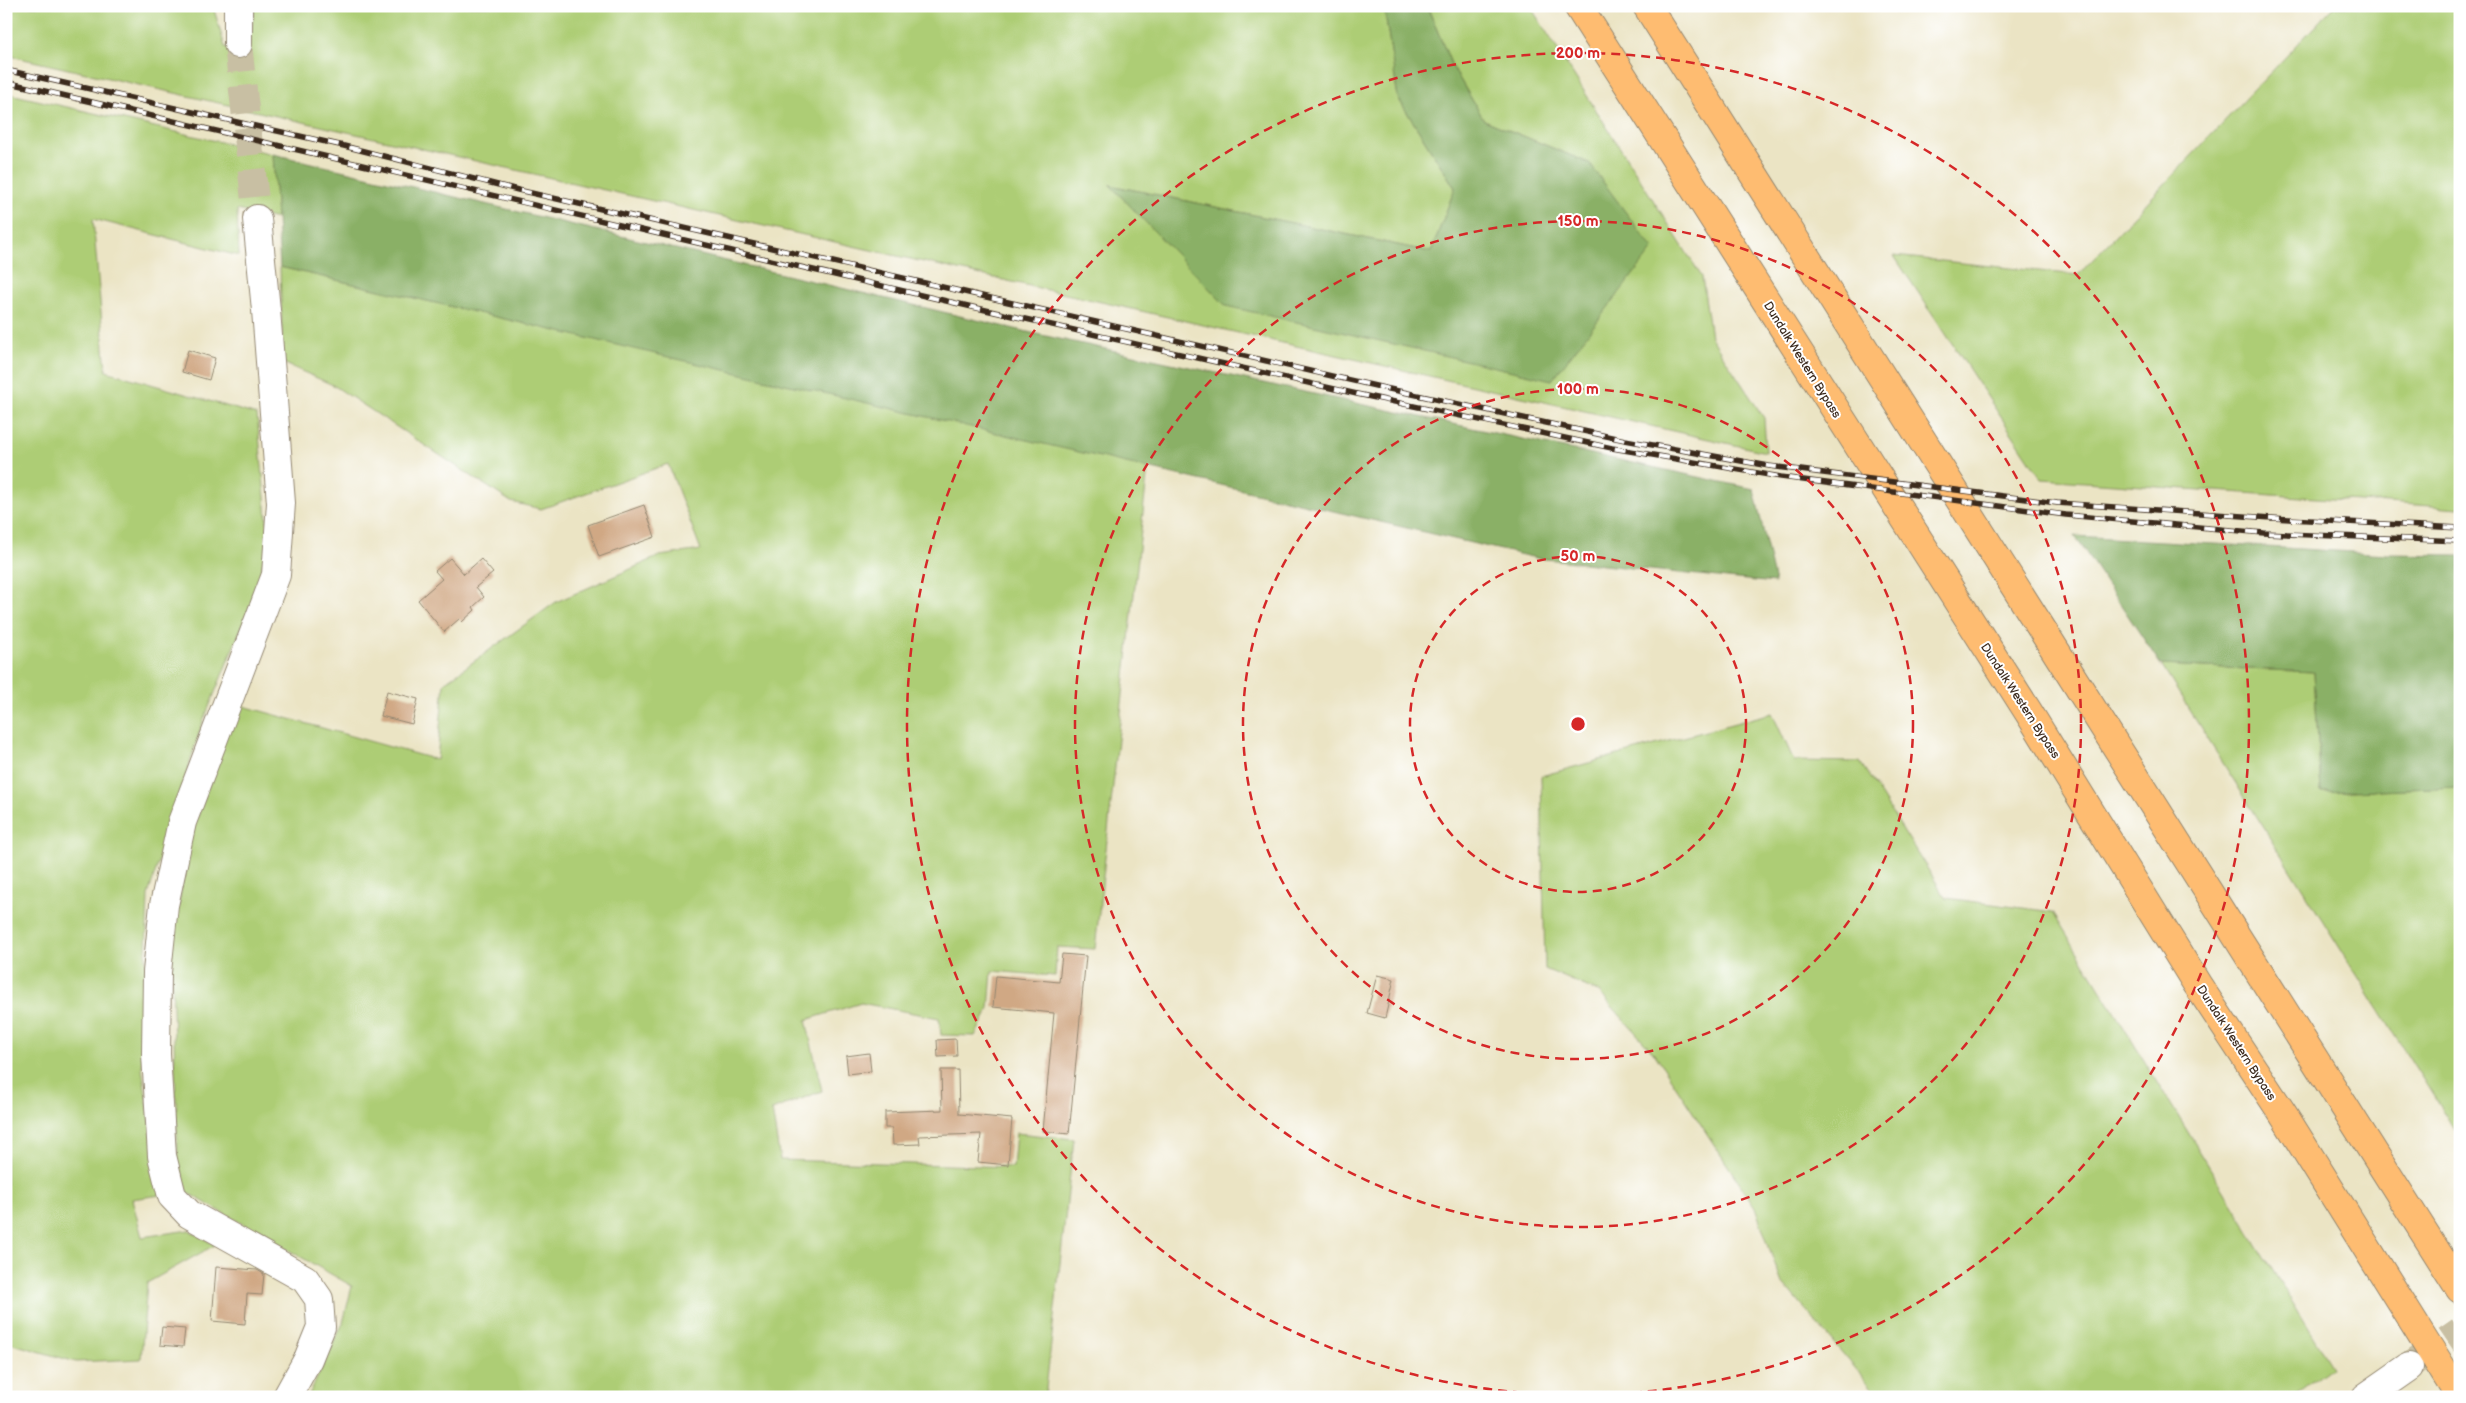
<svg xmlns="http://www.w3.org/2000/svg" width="2466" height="1403" font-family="'Balsamiq Sans',sans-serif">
	<rect width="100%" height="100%" fill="#fff"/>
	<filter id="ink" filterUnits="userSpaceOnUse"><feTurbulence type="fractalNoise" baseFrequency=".02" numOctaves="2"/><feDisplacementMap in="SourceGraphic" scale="10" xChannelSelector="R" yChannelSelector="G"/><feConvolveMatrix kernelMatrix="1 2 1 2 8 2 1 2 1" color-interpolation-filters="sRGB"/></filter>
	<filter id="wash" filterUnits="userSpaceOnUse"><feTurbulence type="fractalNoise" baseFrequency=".0096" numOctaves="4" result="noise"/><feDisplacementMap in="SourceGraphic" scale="20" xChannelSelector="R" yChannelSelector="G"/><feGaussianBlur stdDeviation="1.12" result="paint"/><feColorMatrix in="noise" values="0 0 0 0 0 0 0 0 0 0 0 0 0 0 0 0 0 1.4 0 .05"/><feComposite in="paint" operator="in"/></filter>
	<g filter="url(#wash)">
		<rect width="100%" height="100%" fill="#ebe4c4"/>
		<g fill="#adcd75" stroke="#747c4a">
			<polygon points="6,6 213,6 225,47 248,51 255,6 1384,6 1398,98 1455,188 1431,252 1110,185 1552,380 1589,163 1484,120 1452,66 1427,6 1530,6 1702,277 1711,337 1764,418 1766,452 6,55"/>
			<polygon points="2334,6 2460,6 2460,508 2042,479 1894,256 2078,275"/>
			<polygon points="6,93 273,154 277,219 237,210 239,256 93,219 106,371 257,415 269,539 254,597 202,724 148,895 142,1068 161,1195 132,1199 142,1237 189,1230 215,1245 147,1283 141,1359 76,1362 6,1342"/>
			<polygon points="280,267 1148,467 1095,949 1057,947 1055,976 992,971 989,1009 975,1036 941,1035 939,1018 861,1003 806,1020 822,1091 772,1110 780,1160 1013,1167 1016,1133 1074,1139 1045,1397 308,1397 343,1323 352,1286 188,1193 178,1161 171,947 191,836 236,704 437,760 444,683 556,602 660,556 701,550 668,464 541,509 511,502 333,385 283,363"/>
			<polygon points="2161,665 2314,672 2321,792 2460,787 2460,1138"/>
			<polygon points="1772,713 1794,761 1860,762 1946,898 2053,912 2332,1367 2292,1397 1874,1397 1873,1389 1781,1281 1755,1207 1654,1053 1599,992 1545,969 1541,776"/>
		</g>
		<g fill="#8ab066" stroke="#626d42">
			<polygon points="1384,6 1427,6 1452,66 1484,120 1589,163 1653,249 1552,380 1226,306 1110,185 1431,252 1455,188 1398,98"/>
			<polygon points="273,154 1032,333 1754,489 1775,583 1536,558 280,267"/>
			<polygon points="2075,536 2388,554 2460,555 2460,787 2321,792 2314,672 2161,665"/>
		</g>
		<g id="blocks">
			<g fill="#d0a884">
				<polygon points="188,350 215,358 209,380 182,372"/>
				<polygon points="644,505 655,537 599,557 588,525"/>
				<polygon points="450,558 464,574 481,559 493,573 476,587 484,597 473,607 475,610 462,622 459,619 444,632 418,600 442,579 435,571"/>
				<polygon points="387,691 418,699 412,724 381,716"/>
				<polygon points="1062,954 1086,956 1069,1134 1043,1131 1054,1013 993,1007 996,976 1059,982"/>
				<polygon points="1377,975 1394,979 1385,1018 1367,1013"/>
				<polygon points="956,1039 957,1056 938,1057 937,1040"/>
				<polygon points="869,1053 871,1071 848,1074 846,1056"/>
				<polygon points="941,1070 958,1070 959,1114 1012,1119 1008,1165 978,1162 981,1134 919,1136 920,1144 893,1145 892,1128 885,1128 885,1112 942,1110"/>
				<polygon points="216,1267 257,1270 264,1274 262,1295 247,1294 245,1324 212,1321"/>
				<polygon points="162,1327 185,1329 183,1347 160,1345"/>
			</g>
		</g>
	</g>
	<g filter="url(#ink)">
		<use href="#blocks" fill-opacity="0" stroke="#938771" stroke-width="1"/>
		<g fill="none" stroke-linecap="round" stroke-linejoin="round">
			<g stroke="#c8bfa3" stroke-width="28" stroke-dasharray="28 14" stroke-linecap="butt">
				<polyline points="238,44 257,219"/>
				<polyline points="2412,1364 2460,1331"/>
			</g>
			<defs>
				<g id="minor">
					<polyline points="238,44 238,6"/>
					<polyline points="257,219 266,310 281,503 276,575 182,822 164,905 157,972 156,1054 162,1156 172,1196 189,1214 305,1279 319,1299 321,1327 308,1359 287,1397"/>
					<polyline points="2366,1397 2409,1367"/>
				</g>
				<g id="highway">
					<polyline points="1578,6 2029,713 2197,984 2283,1114 2460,1397"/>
					<polyline points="1647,6 2460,1289"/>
				</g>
			</defs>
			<use href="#minor" stroke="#938771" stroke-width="30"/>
			<use href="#highway" stroke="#938771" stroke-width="30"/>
			<use href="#minor" stroke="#fff" stroke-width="28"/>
			<use href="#highway" stroke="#febc71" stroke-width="28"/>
			<defs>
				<g id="rail">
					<polyline points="6,70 344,146 518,190 1380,387 1625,440 1769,466 2057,503 2272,518 2460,528"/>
					<polyline points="6,82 968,306 1357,394 1612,448 1781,477 2066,515 2264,533 2460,541"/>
				</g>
			</defs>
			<use href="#rail" stroke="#3b2a1e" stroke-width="5.5"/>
			<use href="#rail" stroke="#fff" stroke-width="4" stroke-dasharray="11" stroke-linecap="butt"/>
		</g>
	</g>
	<g fill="none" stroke="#d62828" stroke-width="2.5" stroke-dasharray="9 6">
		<circle cx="1578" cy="724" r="168"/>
		<circle cx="1578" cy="724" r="335"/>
		<circle cx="1578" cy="724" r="503"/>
		<circle cx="1578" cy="724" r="671"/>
	</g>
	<g text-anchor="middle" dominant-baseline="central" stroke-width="4" stroke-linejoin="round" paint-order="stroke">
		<g font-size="12" fill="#3b2a1e" stroke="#fff">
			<text transform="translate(1802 360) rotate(58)">Dundalk Western Bypass</text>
			<text transform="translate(2020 701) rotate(57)">Dundalk Western Bypass</text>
			<text transform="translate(2236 1043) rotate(57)">Dundalk Western Bypass</text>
		</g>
	</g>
	<circle cx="1578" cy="724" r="8" fill="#d62828" stroke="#fff" stroke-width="2.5"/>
	<g font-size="15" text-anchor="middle" font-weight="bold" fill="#d62828" stroke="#fff" stroke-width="4" stroke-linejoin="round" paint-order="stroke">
		<text x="1578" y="58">200 m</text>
		<text x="1578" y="226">150 m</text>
		<text x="1578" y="394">100 m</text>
		<text x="1578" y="561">50 m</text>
	</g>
	<rect width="2466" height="1403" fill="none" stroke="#fff" stroke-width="25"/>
</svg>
